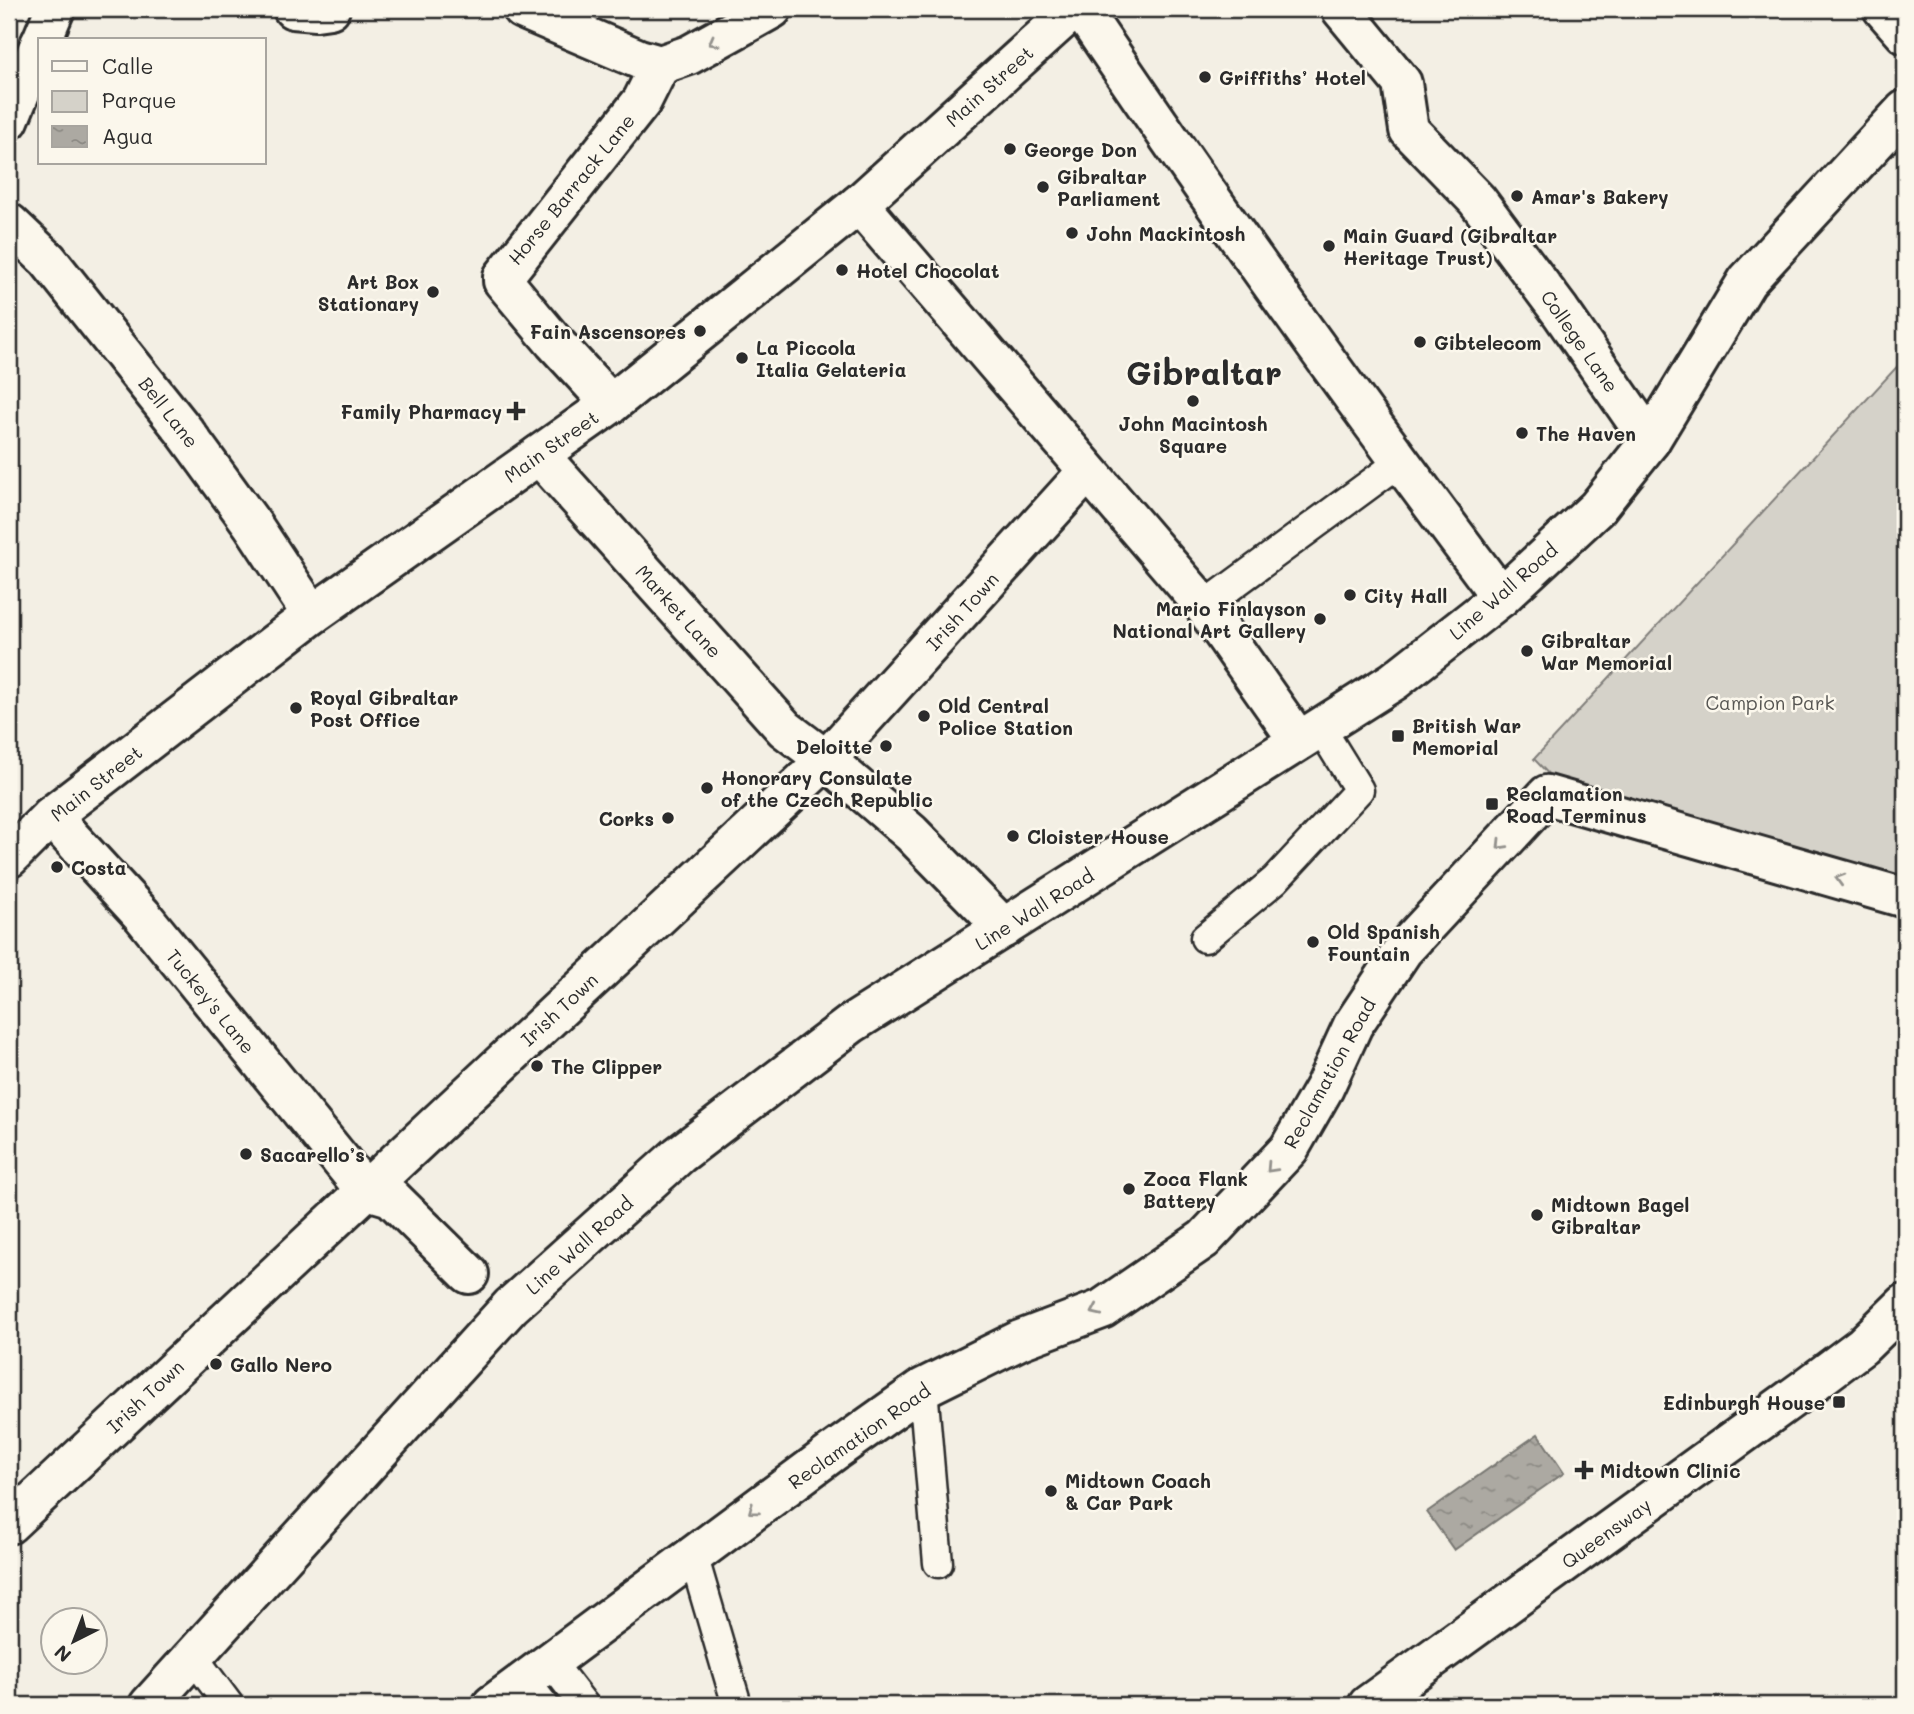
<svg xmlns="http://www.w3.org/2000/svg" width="1914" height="1714" font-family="Mali,sans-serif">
	<defs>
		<pattern id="water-ripples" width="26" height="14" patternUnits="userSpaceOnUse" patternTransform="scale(1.75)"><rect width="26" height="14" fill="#aca9a2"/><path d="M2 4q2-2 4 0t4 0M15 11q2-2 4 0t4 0" fill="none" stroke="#8c8a84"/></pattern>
	</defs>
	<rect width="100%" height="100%" fill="#f3efe4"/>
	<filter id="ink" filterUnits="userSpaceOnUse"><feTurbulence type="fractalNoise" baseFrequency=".0143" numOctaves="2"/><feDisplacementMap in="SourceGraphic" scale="14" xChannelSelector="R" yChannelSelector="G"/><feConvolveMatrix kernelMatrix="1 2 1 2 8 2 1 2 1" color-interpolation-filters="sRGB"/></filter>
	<g filter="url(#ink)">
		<polygon fill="#d5d2c9" stroke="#807e7a" stroke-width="2" points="1905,358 1905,880 1559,785 1534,759"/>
		<polygon fill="url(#water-ripples)" stroke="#787772" stroke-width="2" points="1538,1434 1564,1473 1454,1550 1427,1512"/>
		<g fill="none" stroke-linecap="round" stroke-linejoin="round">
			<defs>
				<g id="lane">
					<polyline points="1204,606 1400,462"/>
					<polyline points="1205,938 1275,880 1359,790 1320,727"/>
					<polyline points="923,1388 938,1563"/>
					<polyline points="693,1555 737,1705"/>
					<polyline points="194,1658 229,1705"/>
					<polyline points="550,1661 584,1705"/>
					<polyline points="525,1681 544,1705"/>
				</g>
				<g id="street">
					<polyline points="293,9 316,11 330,9"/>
					<polyline points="522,9 639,59 660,65 689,55 772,9"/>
					<path d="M1081,9C1215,209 1356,404 1501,597"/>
					<polyline points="1341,9 1402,83 1409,130 1477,200 1560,311 1650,441"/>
					<polyline points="1883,9 1905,34"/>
					<polyline points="42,40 55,9"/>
					<polyline points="9,120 40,44"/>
					<polyline points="859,204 1204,606 1298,740"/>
					<polyline points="9,223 48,260 185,432 252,524 312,615"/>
					<polyline points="611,404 554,342 503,281 503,277 642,101 660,65"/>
					<polyline points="539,455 785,729 826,760 911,833 1004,928"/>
					<polyline points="51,816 142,915 364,1189 391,1197 469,1274"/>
					<polyline points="9,858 51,816 312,615 611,404 859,204 1074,9"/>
					<polyline points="9,1524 826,760 1087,472"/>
					<polyline points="492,1705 833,1452 923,1388 1020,1340 1102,1309 1204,1239 1289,1149 1324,1088 1353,1025 1403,950 1547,795 1905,898"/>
				</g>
				<polyline id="secondary" points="149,1705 511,1306 679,1155 851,1024 1394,681 1501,597 1597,508 1650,441 1747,281 1905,110"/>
				<polyline id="primary" points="1368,1705 1806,1388 1862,1346 1905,1304"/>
			</defs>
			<use href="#lane" stroke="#2b2b2b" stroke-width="33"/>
			<use href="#street" stroke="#2b2b2b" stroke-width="44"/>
			<use href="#secondary" stroke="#2b2b2b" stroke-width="44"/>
			<use href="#primary" stroke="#2b2b2b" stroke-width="44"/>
			<use href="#lane" stroke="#fbf7ec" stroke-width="28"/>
			<use href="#street" stroke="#fbf7ec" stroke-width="38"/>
			<use href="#secondary" stroke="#fbf7ec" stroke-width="38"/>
			<use href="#primary" stroke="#fbf7ec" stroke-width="38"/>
		</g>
		<defs><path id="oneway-chevron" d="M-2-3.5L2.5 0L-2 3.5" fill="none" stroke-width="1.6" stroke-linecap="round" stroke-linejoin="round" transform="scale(1.75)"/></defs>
		<g stroke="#93918c">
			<use href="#oneway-chevron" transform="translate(713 42) rotate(151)"/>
			<use href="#oneway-chevron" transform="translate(1501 845) rotate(134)"/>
			<use href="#oneway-chevron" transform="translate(1840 879) rotate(-164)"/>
			<use href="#oneway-chevron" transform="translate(1271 1168) rotate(133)"/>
			<use href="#oneway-chevron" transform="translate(1096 1311) rotate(156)"/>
			<use href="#oneway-chevron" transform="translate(753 1510) rotate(144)"/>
		</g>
	</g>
	<g fill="#2b2b2b" stroke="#fbf7ec" stroke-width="2.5">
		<circle cx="1205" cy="77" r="7"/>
		<circle cx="1010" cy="149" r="7"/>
		<circle cx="1043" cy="187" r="7"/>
		<circle cx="1517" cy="196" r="7"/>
		<circle cx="1072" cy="233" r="7"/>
		<circle cx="1329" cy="246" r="7"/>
		<circle cx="842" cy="270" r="7"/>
		<circle cx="433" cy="292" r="7"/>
		<circle cx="700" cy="331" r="7"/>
		<circle cx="1420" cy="342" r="7"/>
		<circle cx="742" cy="358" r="7"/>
		<circle cx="1193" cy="401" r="7"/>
		<path d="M512.5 400.5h7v7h7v7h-7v7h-7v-7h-7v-7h7z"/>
		<circle cx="1522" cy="433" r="7"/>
		<circle cx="1350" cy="595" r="7"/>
		<circle cx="1320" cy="619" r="7"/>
		<circle cx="1527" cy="651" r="7"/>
		<circle cx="296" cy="708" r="7"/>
		<circle cx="924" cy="716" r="7"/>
		<rect x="1391" y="729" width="14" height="14" rx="3.5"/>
		<circle cx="886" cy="746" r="7"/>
		<circle cx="707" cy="788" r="7"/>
		<rect x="1485" y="797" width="14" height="14" rx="3.5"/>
		<circle cx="668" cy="818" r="7"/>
		<circle cx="1013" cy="836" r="7"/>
		<circle cx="57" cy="867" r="7"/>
		<circle cx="1313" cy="942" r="7"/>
		<circle cx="537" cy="1066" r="7"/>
		<circle cx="246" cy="1154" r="7"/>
		<circle cx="1129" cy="1189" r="7"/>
		<circle cx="1537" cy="1215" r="7"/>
		<circle cx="216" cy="1364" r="7"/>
		<rect x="1832" y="1395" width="14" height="14" rx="3.5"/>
		<path d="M1580.5 1459.5h7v7h7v7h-7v7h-7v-7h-7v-7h7z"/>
		<circle cx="1051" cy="1491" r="7"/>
	</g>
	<g text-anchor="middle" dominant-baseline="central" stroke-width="5" stroke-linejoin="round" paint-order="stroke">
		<g font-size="19" font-weight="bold" fill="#2b2b2b" stroke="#fbf7ec" text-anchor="start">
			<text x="1219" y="77">Griffiths’ Hotel</text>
			<text x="1024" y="149">George Don</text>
			<text x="1057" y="176">Gibraltar<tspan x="1057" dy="22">Parliament</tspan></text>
			<text x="1531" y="196">Amar's Bakery</text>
			<text x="1086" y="233">John Mackintosh</text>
			<text x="1343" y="235">Main Guard (Gibraltar<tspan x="1343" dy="22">Heritage Trust)</tspan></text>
			<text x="856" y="270">Hotel Chocolat</text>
			<text x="419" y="281" text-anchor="end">Art Box<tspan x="419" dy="22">Stationary</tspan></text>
			<text x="686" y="331" text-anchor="end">Fain Ascensores</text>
			<text x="1434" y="342">Gibtelecom</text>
			<text x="756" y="347">La Piccola<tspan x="756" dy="22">Italia Gelateria</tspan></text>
			<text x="502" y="411" text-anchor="end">Family Pharmacy</text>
			<text x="1193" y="423" text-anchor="middle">John Macintosh<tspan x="1193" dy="22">Square</tspan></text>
			<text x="1536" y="433">The Haven</text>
			<text x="1364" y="595">City Hall</text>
			<text x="1306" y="608" text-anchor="end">Mario Finlayson<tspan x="1306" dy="22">National Art Gallery</tspan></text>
			<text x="1541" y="640">Gibraltar<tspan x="1541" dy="22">War Memorial</tspan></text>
			<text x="310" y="697">Royal Gibraltar<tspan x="310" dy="22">Post Office</tspan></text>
			<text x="938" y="705">Old Central<tspan x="938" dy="22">Police Station</tspan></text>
			<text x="1412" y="725">British War<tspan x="1412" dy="22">Memorial</tspan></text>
			<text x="872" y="746" text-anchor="end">Deloitte</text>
			<text x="721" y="777">Honorary Consulate<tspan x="721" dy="22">of the Czech Republic</tspan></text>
			<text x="1506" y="793">Reclamation<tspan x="1506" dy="22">Road Terminus</tspan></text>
			<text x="654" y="818" text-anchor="end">Corks</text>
			<text x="1027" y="836">Cloister House</text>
			<text x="71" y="867">Costa</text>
			<text x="1327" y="931">Old Spanish<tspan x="1327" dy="22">Fountain</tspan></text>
			<text x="551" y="1066">The Clipper</text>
			<text x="260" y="1154">Sacarello’s</text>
			<text x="1143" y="1178">Zoca Flank<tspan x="1143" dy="22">Battery</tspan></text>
			<text x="1551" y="1204">Midtown Bagel<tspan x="1551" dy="22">Gibraltar</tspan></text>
			<text x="230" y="1364">Gallo Nero</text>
			<text x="1825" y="1402" text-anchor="end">Edinburgh House</text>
			<text x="1600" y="1470">Midtown Clinic</text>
			<text x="1065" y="1480">Midtown Coach<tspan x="1065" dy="22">&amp; Car Park</tspan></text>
		</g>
		<g font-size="19" fill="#2b2b2b" stroke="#fbf7ec">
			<text transform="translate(989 86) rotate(-42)">Main Street</text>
			<text transform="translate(571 189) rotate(-51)">Horse Barrack Lane</text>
			<text transform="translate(1580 341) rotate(55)">College Lane</text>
			<text transform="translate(169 412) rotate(52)">Bell Lane</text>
			<text transform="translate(551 446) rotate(-35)">Main Street</text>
			<text transform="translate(1503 591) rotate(-41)">Line Wall Road</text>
			<text transform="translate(679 611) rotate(48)">Market Lane</text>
			<text transform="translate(962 611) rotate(-48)">Irish Town</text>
			<text transform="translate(96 783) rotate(-38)">Main Street</text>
			<text transform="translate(1034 909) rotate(-32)">Line Wall Road</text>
			<text transform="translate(211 1001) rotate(51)">Tuckey's Lane</text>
			<text transform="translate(559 1009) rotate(-43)">Irish Town</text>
			<text transform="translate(1329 1073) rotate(-61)">Reclamation Road</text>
			<text transform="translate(579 1245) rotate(-42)">Line Wall Road</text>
			<text transform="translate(145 1396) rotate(-43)">Irish Town</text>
			<text transform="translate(859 1436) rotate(-35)">Reclamation Road</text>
			<text transform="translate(1606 1533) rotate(-36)">Queensway</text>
		</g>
		<g font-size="19" fill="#565552" stroke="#fbf7ec">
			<text x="1770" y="702">Campion Park</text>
		</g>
		<g font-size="33" font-weight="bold" fill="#2b2b2b" stroke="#fbf7ec">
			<text x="1204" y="371">Gibraltar</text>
		</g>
	</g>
	<rect width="1914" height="1714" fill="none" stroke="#fbf7ec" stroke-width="35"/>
	<rect x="18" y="18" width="1879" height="1679" fill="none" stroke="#2b2b2b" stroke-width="2.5" filter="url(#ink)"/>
	<rect x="38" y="38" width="228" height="126" fill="#fbf7ec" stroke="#a8a59f" stroke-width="2"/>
	<rect x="52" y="61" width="35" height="10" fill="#fbf7ec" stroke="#a8a59f" stroke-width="2"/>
	<text x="102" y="74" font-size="21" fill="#2b2b2b">Calle</text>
	<rect x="52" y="91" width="35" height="21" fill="#d5d2c9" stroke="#a8a59f" stroke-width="2"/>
	<text x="102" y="108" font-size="21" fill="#2b2b2b">Parque</text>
	<rect x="52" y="126" width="35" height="21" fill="url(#water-ripples)" stroke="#a8a59f" stroke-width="2"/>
	<text x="102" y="144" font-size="21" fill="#2b2b2b">Agua</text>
	<g transform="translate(74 1641) rotate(222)"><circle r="33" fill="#fbf7ec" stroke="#a8a59f" stroke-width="2"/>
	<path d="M0-5L12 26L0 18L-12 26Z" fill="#2b2b2b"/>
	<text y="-10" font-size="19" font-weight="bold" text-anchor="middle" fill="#2b2b2b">N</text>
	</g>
</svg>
